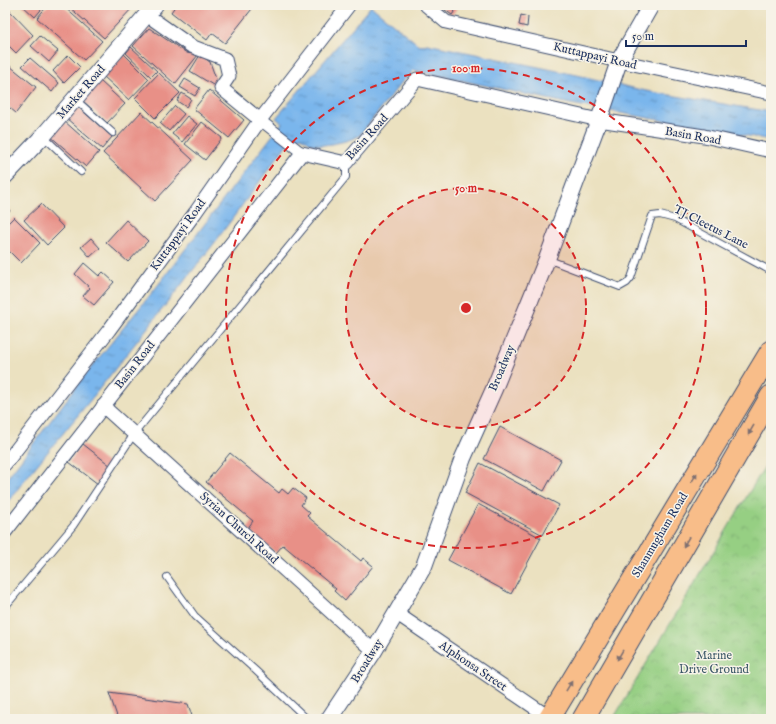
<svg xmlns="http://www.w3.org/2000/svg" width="776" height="724" font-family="'IM FELL English',serif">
	<defs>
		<pattern id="park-crowns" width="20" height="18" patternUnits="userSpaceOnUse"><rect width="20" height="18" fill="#96cf83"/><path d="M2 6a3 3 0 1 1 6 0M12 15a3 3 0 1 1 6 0" fill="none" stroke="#81b274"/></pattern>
		<pattern id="water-ripples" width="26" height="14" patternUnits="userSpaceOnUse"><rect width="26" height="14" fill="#7ab6ec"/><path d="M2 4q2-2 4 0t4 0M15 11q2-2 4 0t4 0" fill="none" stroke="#6394c2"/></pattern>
	</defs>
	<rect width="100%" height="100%" fill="#f7f3e8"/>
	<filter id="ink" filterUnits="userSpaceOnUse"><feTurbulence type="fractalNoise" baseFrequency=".025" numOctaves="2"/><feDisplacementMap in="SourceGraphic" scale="8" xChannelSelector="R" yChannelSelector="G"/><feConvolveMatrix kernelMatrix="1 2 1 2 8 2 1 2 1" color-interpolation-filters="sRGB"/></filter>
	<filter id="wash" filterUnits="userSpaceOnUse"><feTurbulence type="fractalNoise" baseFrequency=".012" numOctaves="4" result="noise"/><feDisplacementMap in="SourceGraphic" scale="16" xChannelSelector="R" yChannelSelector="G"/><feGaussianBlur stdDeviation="0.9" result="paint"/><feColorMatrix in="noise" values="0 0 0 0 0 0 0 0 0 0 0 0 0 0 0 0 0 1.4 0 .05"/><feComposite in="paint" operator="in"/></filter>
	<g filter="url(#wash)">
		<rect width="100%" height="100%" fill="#ebe1c0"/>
		<polygon fill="url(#park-crowns)" stroke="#587f70" points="771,456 771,719 613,719"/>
		<path fill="url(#water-ripples)" stroke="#4a72a5" d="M371,6L420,46L427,44L577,75L646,91L771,112V140L571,104L414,70L401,83L359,136C349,141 322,148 312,144C309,142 305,139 301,137L287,144L216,241L93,397L23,482L5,506V481L89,370L155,289L282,123L276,118Z"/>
		<g id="blocks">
			<g fill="#e89087">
				<polygon points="22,5 45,5 35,17"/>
				<polygon points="48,5 62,5 102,41 84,60 37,18"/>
				<polygon points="67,5 135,5 104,38"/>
				<polygon points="176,5 255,5 225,43 212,33 207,40 171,12"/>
				<polygon points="438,5 459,5 452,15"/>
				<polygon points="10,11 33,35 16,53 5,42 5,16"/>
				<polygon points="521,15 528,17 527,27 519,25"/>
				<polygon points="149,28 187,53 198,55 175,84 133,46"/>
				<polygon points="40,36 58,51 49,62 31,46"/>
				<polygon points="131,47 157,71 151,77 126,53"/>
				<polygon points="124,54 149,79 129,100 103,76"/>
				<polygon points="68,55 80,67 64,83 53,71"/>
				<polygon points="200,55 210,62 216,79 213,85 190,71"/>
				<polygon points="30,58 59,83 52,92 22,66"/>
				<polygon points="5,62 36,87 16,113 5,104"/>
				<polygon points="159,73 180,93 155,118 135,98"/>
				<polygon points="185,79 200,88 195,96 180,87"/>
				<polygon points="100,81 125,104 107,123 82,100"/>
				<polygon points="209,90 244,120 229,138 194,109"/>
				<polygon points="182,93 191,99 186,107 177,101"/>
				<polygon points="77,106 112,137 102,149 66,118"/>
				<polygon points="175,106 184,114 169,131 160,123"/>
				<polygon points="141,112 193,160 155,201 103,153"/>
				<polygon points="187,116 197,124 182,142 172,134"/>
				<polygon points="63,120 99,152 86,167 49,135"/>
				<polygon points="202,122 222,138 205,160 185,144"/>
				<polygon points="41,204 64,228 47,245 24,220"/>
				<polygon points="5,205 10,211 5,216"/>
				<polygon points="14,217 40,243 21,263 5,247 5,226"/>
				<polygon points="126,220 148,241 128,262 106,242"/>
				<polygon points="91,238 100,248 90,257 81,247"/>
				<polygon points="84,263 99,276 103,272 114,282 94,305 83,296 90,288 75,274"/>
				<polygon points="500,427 561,460 544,491 484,459"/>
				<polygon points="83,444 111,466 98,484 69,462"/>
				<polygon points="230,453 279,493 282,489 288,494 293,488 306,498 301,505 310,513 307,516 361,561 363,558 373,566 345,601 334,591 336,589 283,545 276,553 247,529 253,521 206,482"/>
				<polygon points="480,463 559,505 543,535 465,493"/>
				<polygon points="478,504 541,538 511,594 448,560"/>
				<polygon points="109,693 188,704 193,719 118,719"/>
			</g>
		</g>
	</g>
	<g filter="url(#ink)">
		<use href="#blocks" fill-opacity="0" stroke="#3a4a6d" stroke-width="1"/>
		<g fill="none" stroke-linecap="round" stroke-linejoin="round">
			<defs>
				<g id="service">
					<polyline points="75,99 113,133"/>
					<polyline points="44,137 81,172"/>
					<polyline points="547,259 620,287 627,283 631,278 652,216 660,215 675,219 771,271"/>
					<polyline points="167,577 195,616 255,670 307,719"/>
					<polyline points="5,607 73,526 134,434 346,177 346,163"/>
				</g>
				<polyline id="pedestrian" points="260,120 302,153"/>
				<g id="minor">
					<polyline points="426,5 446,22 619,61 771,93"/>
					<polyline points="147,15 191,46 225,59 229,76 221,88 260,120"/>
					<polyline points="103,406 374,651"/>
					<polyline points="5,464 109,330 195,213 260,120 349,5"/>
					<polyline points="5,532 302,153 346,163 417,79 599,120 704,136 771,151"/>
					<polyline points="396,613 550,718"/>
				</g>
				<g id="tertiary">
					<polyline points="5,176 43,136 155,5"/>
					<polyline points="329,719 374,651 424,566 463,458 494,389 547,259 599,120 619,61 651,5"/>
				</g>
				<g id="primary">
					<polyline points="549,719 771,351"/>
					<polyline points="583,719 771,396"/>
				</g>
			</defs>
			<use href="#service" stroke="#3a4a6d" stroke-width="8"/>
			<use href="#pedestrian" stroke="#3a4a6d" stroke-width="12"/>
			<use href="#minor" stroke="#3a4a6d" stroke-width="15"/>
			<use href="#tertiary" stroke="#3a4a6d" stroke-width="18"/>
			<use href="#primary" stroke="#3a4a6d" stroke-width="23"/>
			<use href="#service" stroke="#fff" stroke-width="6"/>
			<use href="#pedestrian" stroke="#fff" stroke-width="10"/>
			<use href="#minor" stroke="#fff" stroke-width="13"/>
			<use href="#tertiary" stroke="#fff" stroke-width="16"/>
			<use href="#primary" stroke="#f8bd89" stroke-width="21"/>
		</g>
		<defs><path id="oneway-solid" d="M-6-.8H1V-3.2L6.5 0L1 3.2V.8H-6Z"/></defs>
		<g fill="#7e6f71">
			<use href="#oneway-solid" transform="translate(751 430) rotate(120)"/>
			<use href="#oneway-solid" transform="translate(694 478) rotate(-59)"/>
			<use href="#oneway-solid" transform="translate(686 542) rotate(120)"/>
			<use href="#oneway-solid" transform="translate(620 655) rotate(120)"/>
			<use href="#oneway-solid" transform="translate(569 686) rotate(-59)"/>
		</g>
	</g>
	<circle cx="466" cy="308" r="120" fill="#d62828" fill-opacity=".12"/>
	<g fill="none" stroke="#d62828" stroke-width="2" stroke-dasharray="7 5">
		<circle cx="466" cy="308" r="120"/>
		<circle cx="466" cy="308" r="240"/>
	</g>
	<g text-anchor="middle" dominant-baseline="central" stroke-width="3" stroke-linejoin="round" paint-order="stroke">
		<g font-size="12" fill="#1b2f5e" stroke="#f7f3e8">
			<text transform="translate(595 56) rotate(13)">Kuttappayi Road</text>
			<text transform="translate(81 92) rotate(-49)">Market Road</text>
			<text transform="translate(693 136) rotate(10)">Basin Road</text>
			<text transform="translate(367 137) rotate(-48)">Basin Road</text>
			<text transform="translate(711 227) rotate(27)">TJ Cleetus Lane</text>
			<text transform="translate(178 235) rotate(-54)">Kuttappayi Road</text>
			<text transform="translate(135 365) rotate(-52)">Basin Road</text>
			<text transform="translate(502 368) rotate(-67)">Broadway</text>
			<text transform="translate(239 528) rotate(42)">Syrian Church Road</text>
			<text transform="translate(660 535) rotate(-59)">Shanmugham Road</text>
			<text transform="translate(367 661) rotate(-58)">Broadway</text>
			<text transform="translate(473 666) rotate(34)">Alphonsa Street</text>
		</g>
		<g font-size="12" fill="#3a5767" stroke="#f7f3e8">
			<text x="714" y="655">Marine<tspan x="714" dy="14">Drive Ground</tspan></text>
		</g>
	</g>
	<circle cx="466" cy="308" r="6" fill="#d62828" stroke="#f7f3e8" stroke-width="2"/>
	<g font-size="12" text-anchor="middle" font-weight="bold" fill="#d62828" stroke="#f7f3e8" stroke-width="3" stroke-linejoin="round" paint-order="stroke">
		<text x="466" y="72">100 m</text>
		<text x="466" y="192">50 m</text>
	</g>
	<rect width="776" height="724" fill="none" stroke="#f7f3e8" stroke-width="20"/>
	<path d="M626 40v6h120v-6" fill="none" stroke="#1b2f5e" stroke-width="2"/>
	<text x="632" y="40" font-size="12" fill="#1b2f5e" stroke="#f7f3e8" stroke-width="3" paint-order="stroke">50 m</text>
</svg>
